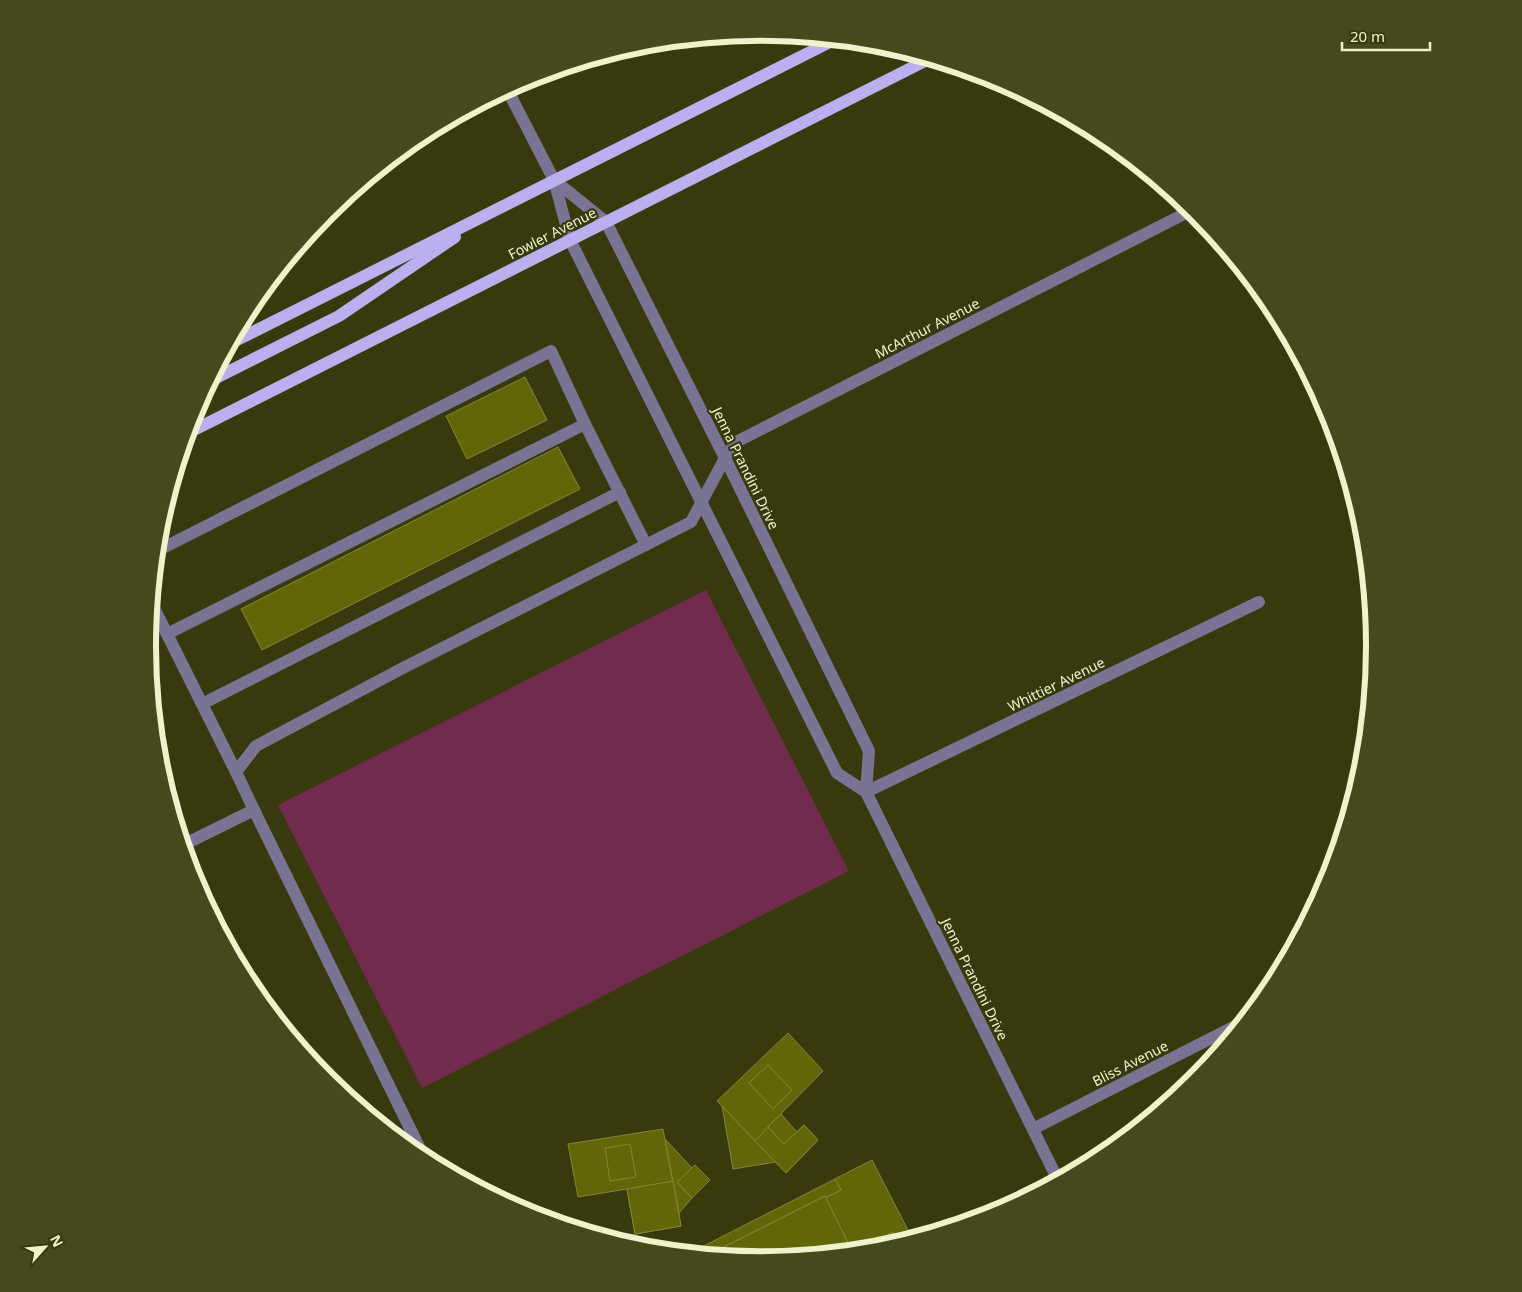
<svg xmlns="http://www.w3.org/2000/svg" width="1522" height="1292" font-family="'Noto Sans',sans-serif">
	<rect width="100%" height="100%" fill="#383a0e"/>
	<polygon fill="#702b4e" points="706,590 849,871 422,1088 278,805"/>
	<g fill="#636608" stroke="#838735">
		<polygon points="525,377 547,420 467,459 446,416"/>
		<polygon points="558,447 580,489 262,650 241,609"/>
		<polygon points="788,1033 823,1071 768,1127 784,1144 804,1125 818,1140 786,1173 717,1101"/>
		<polygon points="768,1065 792,1090 773,1109 749,1083"/>
		<polygon points="722,1106 755,1141 776,1162 733,1169"/>
		<polygon points="781,1114 797,1132 784,1144 768,1127"/>
		<polygon points="804,1125 818,1140 786,1173 755,1141 768,1127 784,1144"/>
		<polygon points="663,1129 681,1226 635,1234 627,1189 578,1197 568,1144"/>
		<polygon points="665,1139 692,1168 677,1182 692,1198 679,1213"/>
		<polygon points="630,1144 636,1177 610,1181 605,1148"/>
		<polygon points="872,1160 912,1238 880,1248 852,1251 825,1198 841,1190 835,1179"/>
		<polygon points="695,1165 710,1180 692,1198 677,1182"/>
		<polygon points="835,1179 841,1190 825,1198 825,1196 710,1254 690,1253"/>
		<polygon points="673,1181 681,1226 635,1234 627,1189"/>
		<polygon points="825,1196 852,1251 761,1259 710,1254"/>
		<polygon points="893,1232 898,1242 880,1248 859,1250"/>
	</g>
	<g fill="none" stroke-linecap="round" stroke-linejoin="round">
		<g stroke="#797493" stroke-width="12">
			<polyline points="507,89 554,180 570,240 837,773 866,792 1058,1180"/>
			<polyline points="554,180 606,222 725,458 869,751 866,792"/>
			<polyline points="585,424 646,545"/>
			<polyline points="157,551 551,351 585,424 167,634"/>
			<polyline points="152,604 236,772"/>
			<polyline points="202,704 620,492"/>
			<polyline points="866,792 1259,602"/>
			<polyline points="254,810 425,1159"/>
			<polyline points="183,845 254,810 236,772 256,746 401,669 691,522 725,458 736,442 1192,210"/>
			<polyline points="1033,1129 1241,1023"/>
		</g>
		<g stroke="#bab0ef" stroke-width="12">
			<polyline points="231,343 834,40"/>
			<polyline points="210,381 339,316 455,237"/>
			<polyline points="188,433 929,59"/>
		</g>
	</g>
	<g text-anchor="middle" dominant-baseline="central" stroke-width="4.5" stroke-linejoin="round" paint-order="stroke">
		<g font-size="14" fill="#eff3cb" stroke="#383a0e">
			<text transform="translate(552 233) rotate(-27)">Fowler Avenue</text>
			<text transform="translate(927 328) rotate(-27)">McArthur Avenue</text>
			<text transform="translate(746 468) rotate(64)">Jenna Prandini Drive</text>
			<text transform="translate(1056 684) rotate(-26)">Whittier Avenue</text>
			<text transform="translate(975 979) rotate(64)">Jenna Prandini Drive</text>
			<text transform="translate(1130 1063) rotate(-27)">Bliss Avenue</text>
		</g>
	</g>
	<path d="M0 0H1522V1292H0ZM156 646a605 605 0 1 1 1210 0a605 605 0 1 1-1210 0Z" fill="#47491d" fill-rule="evenodd"/>
	<path fill="none" stroke="#eff3cb" stroke-width="6" d="M156 646a605 605 0 1 1 1210 0a605 605 0 1 1-1210 0Z"/>
	<g transform="translate(45 1247) rotate(63)" stroke="#383a0e" stroke-width="4" paint-order="stroke">
	<path d="M0-4L9 19L0 12L-9 19Z" fill="#eff3cb"/>
	<text y="-8" font-size="14" font-weight="bold" text-anchor="middle" fill="#eff3cb">N</text>
	</g>
	<path d="M1342 42v8h88v-8" fill="none" stroke="#eff3cb" stroke-width="2.5"/>
	<text x="1350" y="42" font-size="15" fill="#eff3cb" stroke="#383a0e" stroke-width="4" paint-order="stroke">20 m</text>
</svg>
